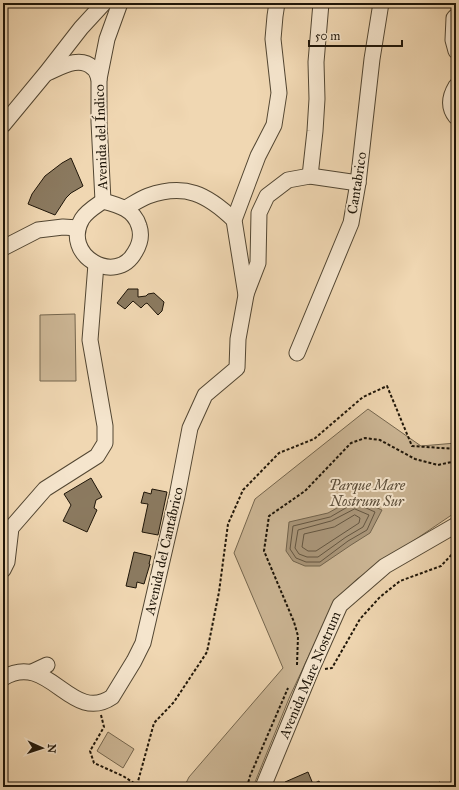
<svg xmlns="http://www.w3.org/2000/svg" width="459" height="790" font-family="'IM FELL Great Primer',serif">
	<rect width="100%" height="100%" fill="#f0d7b2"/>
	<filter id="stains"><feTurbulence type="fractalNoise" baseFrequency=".005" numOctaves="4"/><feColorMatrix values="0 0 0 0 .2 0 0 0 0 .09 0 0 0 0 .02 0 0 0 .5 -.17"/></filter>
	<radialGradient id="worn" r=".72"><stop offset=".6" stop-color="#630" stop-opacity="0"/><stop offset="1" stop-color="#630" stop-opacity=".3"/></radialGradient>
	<g fill="#ccb695" stroke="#75664e">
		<polygon points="75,314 76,381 40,381 40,315"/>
		<polygon points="368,409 421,446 456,443 456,512 357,579 335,600 290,696 253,787 184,787 189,777 283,668 234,553 255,499"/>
		<polygon points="108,732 134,749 123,768 97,751"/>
	</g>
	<polygon fill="#a99578" stroke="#71624b" points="355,498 382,510 370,533 351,545 320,566 305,566 293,561 286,551 289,522 328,513"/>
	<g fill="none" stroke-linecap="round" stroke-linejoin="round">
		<g stroke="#645540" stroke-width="1">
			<polygon points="355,503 375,512 367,530 348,541 320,562 306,562 296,558 290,549 293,526 330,517"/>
			<polygon points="355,509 369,515 363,527 346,537 318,557 307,557 299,554 295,548 298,530 331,521"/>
			<polygon points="355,515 360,518 359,523 316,551 308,551 302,547 304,534 334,527"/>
		</g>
	</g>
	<g fill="#8b7a60" stroke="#1e1508">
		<polygon points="71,158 83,186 71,193 66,198 55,215 28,204 32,194 45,176 62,163"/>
		<polygon points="128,289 138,289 138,297 146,296 148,294 154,293 164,302 162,311 158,315 147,303 145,304 141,308 133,301 125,309 117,303"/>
		<polygon points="91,478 102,497 96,500 94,508 97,510 87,532 63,521 71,505 64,494"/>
		<polygon points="152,489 167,492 158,535 142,532 148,504 141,503 144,492 151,494"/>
		<polygon points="134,552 151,556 149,564 150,564 144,584 137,582 136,588 126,586"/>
		<polygon points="308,772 313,784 319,781 322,787 288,787 285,782"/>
		<polygon points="440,782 441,787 427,787"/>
	</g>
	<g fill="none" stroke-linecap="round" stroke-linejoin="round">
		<defs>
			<g id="minor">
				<polyline points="456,16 454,18 453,40 456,51"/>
				<path d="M47,73C61,67 80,55 93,68C96,70 98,76 99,79"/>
				<path d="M456,86C450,96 448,107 456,117"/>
				<polyline points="3,125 46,73 81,28 104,3"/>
				<polyline points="310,176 315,131 317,99 316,62 321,3"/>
				<polyline points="103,201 99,122 99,79 107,39 120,3"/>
				<path d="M103,201C118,205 134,209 139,226C142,235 140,244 135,252C116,287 61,255 82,219C87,211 96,206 103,201Z"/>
				<path d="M126,208C133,204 140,199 148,196C185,183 207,194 234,220"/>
				<polyline points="3,248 38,230 63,227 78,228"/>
				<polyline points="246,294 258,263 259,213 267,196 288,180 310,176 358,183"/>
				<polyline points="297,353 351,223 358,183 372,59 381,3"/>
				<polyline points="3,570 7,562 11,528 45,489 97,456 105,443 105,426 90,340 96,264"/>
				<polyline points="32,672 47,665"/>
				<path d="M3,678C49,650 71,725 112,697L134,661L143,643L177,496L190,428L205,395L237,368L238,339L246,295L234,220L258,156L274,125L279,93L273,39L275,16L277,3"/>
				<polyline points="263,787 312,668 340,605 385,566 456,525"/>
			</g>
		</defs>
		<use href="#minor" stroke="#524632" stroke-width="17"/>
		<g stroke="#1e1508" stroke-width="2" stroke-dasharray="3 2" stroke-linecap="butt">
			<polyline points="297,665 298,636 294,622 264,551 269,516 305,491 351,443 365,438 380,440 415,459 438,465 456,461"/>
			<polyline points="325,669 332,668 360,619 380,597 400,581 441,566 456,550"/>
			<polyline points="101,715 104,727 90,751 94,763 123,776 137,785 138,787"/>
			<polyline points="137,785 154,723 174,702 207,652 219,592 228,524 243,490 279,453 314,439 363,397 387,386 412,446 456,449"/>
			<polyline points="247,787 250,776 288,688"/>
		</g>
		<use href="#minor" stroke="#f5e5cd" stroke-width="15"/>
	</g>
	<g text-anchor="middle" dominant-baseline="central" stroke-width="4" stroke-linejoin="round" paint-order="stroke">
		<g font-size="14" fill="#1e1508" stroke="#f5e5cd">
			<text transform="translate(101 137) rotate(-92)">Avenida del Índico</text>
			<text transform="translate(357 183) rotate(-81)">Cantabrico</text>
			<text transform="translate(164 551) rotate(-77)">Avenida del Cantábrico</text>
			<text transform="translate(310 675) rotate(-67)">Avenida Mare Nostrum</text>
		</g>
		<g font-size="14" font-style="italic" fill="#5b4d39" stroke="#f5e5cd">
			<text x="367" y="485">Parque Mare<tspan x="367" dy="16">Nostrum Sur</tspan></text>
		</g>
	</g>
	<rect width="459" height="790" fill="none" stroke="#f0d7b2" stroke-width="16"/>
	<rect x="4" y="4" width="451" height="782" fill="none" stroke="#1e1508" stroke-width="2"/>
	<rect x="8" y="8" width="443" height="774" fill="none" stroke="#1e1508"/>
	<g transform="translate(42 748) rotate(93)" stroke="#f5e5cd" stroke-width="3" paint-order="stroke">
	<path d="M0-3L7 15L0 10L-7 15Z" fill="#1e1508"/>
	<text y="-6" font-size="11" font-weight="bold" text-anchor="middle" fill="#1e1508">N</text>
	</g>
	<path d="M309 40v6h93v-6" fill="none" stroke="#1e1508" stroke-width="2"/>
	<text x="315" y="40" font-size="12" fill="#1e1508" stroke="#f5e5cd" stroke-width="3" paint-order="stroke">50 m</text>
	<rect width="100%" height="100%" filter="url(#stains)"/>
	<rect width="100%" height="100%" fill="url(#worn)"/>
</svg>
